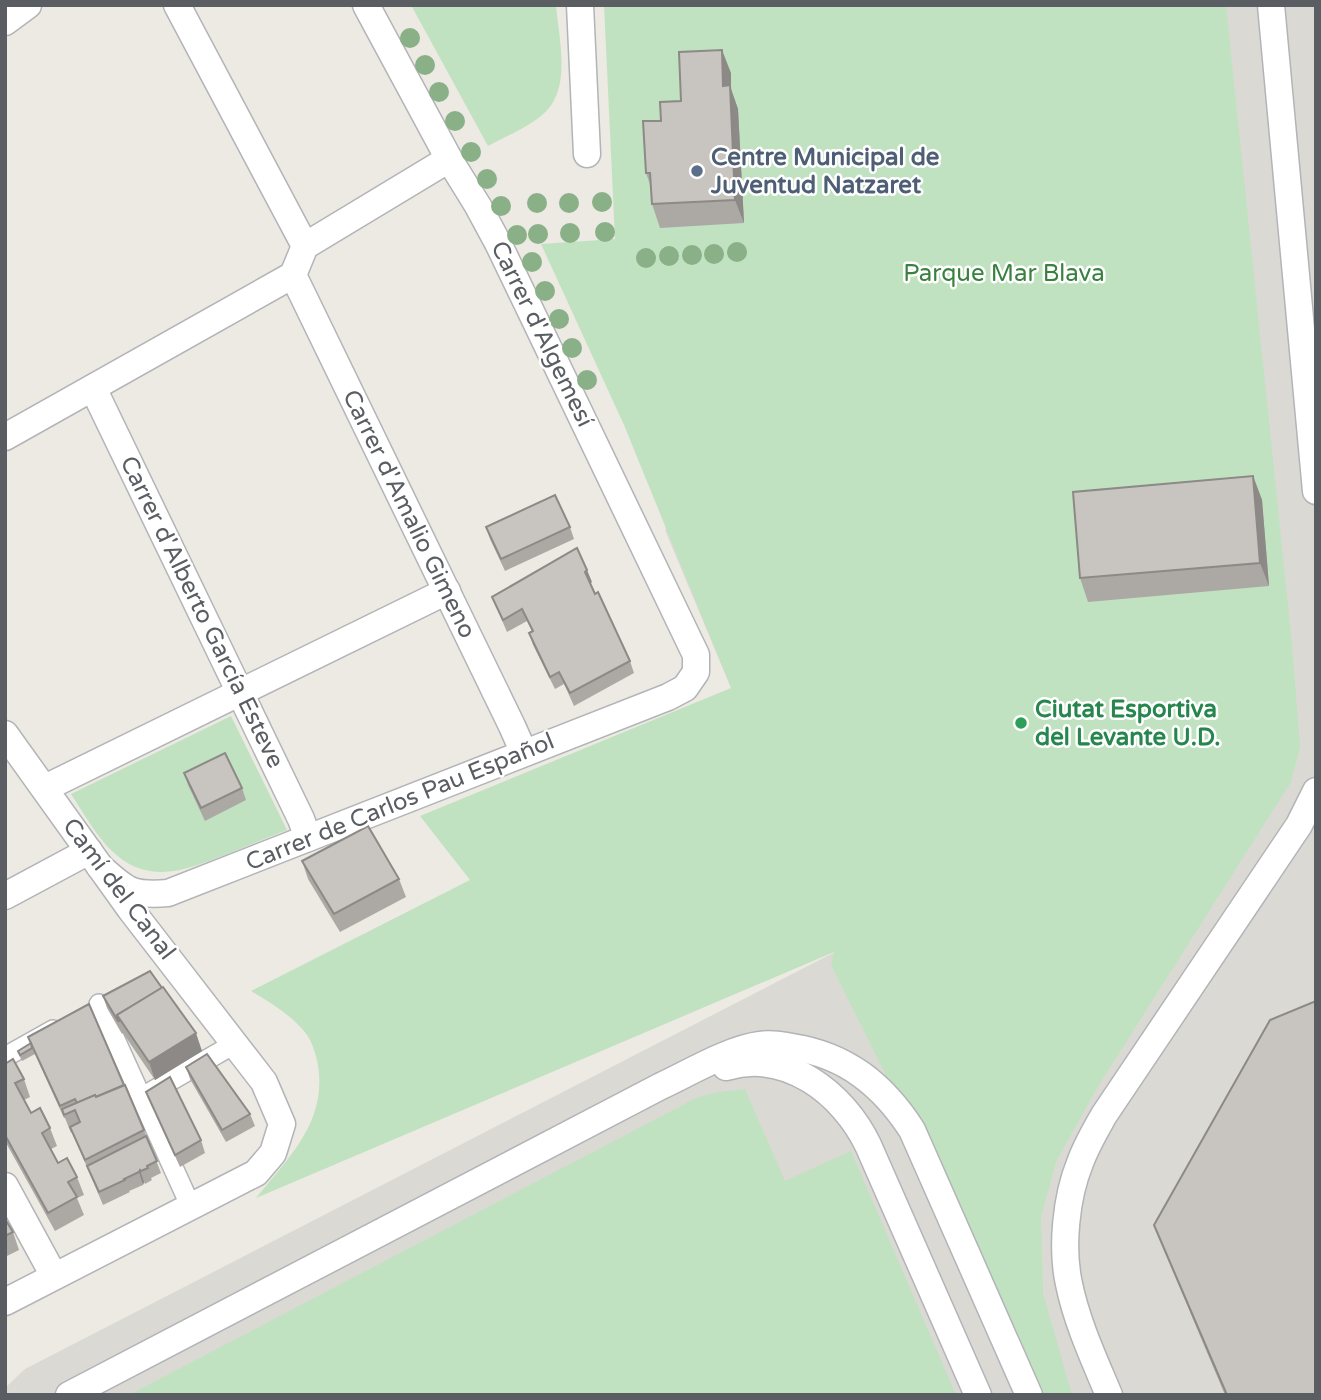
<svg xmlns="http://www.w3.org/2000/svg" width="1321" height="1400" font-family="'Varela Round',sans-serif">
	<rect width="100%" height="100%" fill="#eceae2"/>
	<polygon fill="#dbd9d4" points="1215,5 1316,5 1316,1395 5,1395 5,1388 25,1369 835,952 731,688 665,530"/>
	<g fill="#c0e2c1">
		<path d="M411,5H556C559,42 574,95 537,119C522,130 504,137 488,146Z"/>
		<path d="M604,5H1226L1292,644L1300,747L1291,782L1097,1088L1056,1162L1041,1217L1043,1293L1072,1395H1045L831,965L834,952L256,1198C289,1157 327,1122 318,1065C316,1055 313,1044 307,1035C293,1016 271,1003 251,991L470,880L420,816L731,688L624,425L541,244L615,239Z"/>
		<path d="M231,716L287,830C267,838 247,846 227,854C187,870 148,886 112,851C98,838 82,811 71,794Z"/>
		<polygon points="745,1089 785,1181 851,1151 956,1395 129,1395 698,1097 719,1092"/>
	</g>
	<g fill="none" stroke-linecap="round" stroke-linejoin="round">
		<defs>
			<g id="pedestrian">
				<polyline points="99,1004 191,1207"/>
				<polyline points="5,1057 53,1030"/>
				<polyline points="151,1092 234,1044"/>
			</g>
			<g id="minor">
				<polyline points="177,5 305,246"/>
				<polyline points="580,5 587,154"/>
				<polyline points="1271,5 1316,491"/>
				<polyline points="5,22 28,5"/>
				<polyline points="293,275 512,726 524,753"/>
				<polyline points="93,388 301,819 308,838"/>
				<polyline points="5,437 293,275 305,246 449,159"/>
				<polyline points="5,734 131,910 264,1082 282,1124 273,1153 256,1173 5,1302"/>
				<polyline points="45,788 447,591"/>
				<path d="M100,867C127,891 131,896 168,893L668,697L685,688L696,672V655L498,243L478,206L449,159L366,5"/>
				<polyline points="5,896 89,851"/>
				<path d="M726,1067C786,1049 843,1093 868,1145L978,1395"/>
				<polyline points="5,1186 54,1276"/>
				<path d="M69,1395L661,1086C689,1073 729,1049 760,1045C770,1043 782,1045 792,1047C846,1055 883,1085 912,1130L1029,1395"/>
				<path d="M1109,1395C1094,1359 1077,1323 1069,1284C1061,1248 1066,1197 1080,1163C1086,1146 1095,1131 1104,1115L1299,825L1316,791"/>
			</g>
		</defs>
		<use href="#pedestrian" stroke="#b2b4b8" stroke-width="22"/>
		<use href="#minor" stroke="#b2b4b8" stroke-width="29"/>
		<use href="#pedestrian" stroke="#fff" stroke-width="19"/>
		<use href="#minor" stroke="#fff" stroke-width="26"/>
	</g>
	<g fill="#8ab088">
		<circle cx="410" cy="38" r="10"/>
		<circle cx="425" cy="65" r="10"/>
		<circle cx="439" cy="92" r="10"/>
		<circle cx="455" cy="121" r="10"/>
		<circle cx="471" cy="152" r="10"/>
		<circle cx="487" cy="179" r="10"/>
		<circle cx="602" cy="202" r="10"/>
		<circle cx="537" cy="203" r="10"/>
		<circle cx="569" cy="203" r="10"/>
		<circle cx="501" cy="206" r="10"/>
		<circle cx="605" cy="232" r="10"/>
		<circle cx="570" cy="233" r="10"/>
		<circle cx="538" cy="234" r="10"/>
		<circle cx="517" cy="235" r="10"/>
		<circle cx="737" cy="252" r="10"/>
		<circle cx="714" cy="254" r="10"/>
		<circle cx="692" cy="255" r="10"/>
		<circle cx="669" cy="256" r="10"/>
		<circle cx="646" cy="258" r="10"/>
		<circle cx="532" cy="262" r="10"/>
		<circle cx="545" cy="291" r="10"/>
		<circle cx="559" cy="319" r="10"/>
		<circle cx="572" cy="348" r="10"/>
		<circle cx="587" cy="380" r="10"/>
	</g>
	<g fill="#aca9a4">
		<polygon points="731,73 731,89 738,109 744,223 660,228 652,204 651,187 646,173 681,101"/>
		<polygon points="1253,476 1262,500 1269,586 1088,602 1080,578"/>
		<polygon points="486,527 570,527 574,539 505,571 490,539"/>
		<polygon points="592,582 590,583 630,661 634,673 574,706 564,684 555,689 533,645 529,633 532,631 527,621 507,632 492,597"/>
		<polygon points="184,773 242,788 246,800 205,821 188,785"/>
		<polygon points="302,861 399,879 406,897 340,932 308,879"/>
		<polygon points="103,996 202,1051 155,1080 123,1033 122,1034 107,1008"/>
		<polygon points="31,1043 144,1130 161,1173 151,1178 152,1180 145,1184 144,1182 143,1185 129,1191 130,1192 103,1205 72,1132 71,1133 65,1118 64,1118 34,1052 35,1054 22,1061 20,1057 18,1051"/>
		<polygon points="5,1064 24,1079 30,1097 24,1100 31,1113 50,1128 57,1146 51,1149 58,1163 77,1177 84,1195 77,1198 84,1215 55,1231 5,1141"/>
		<polygon points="186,1067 250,1114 255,1126 226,1142 190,1079"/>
		<polygon points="146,1092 201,1140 205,1153 180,1167"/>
		<polygon points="5,1219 13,1232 19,1250 5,1257"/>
		<polygon points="1154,1225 1316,1395 1225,1395 1163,1248"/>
	</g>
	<g fill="#8c8986">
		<polygon points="722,50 731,73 731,89 738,109 744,223 735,200 723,86"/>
		<polygon points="1253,476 1262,500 1269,586 1260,563"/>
		<polygon points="587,570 592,582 589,584 585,572"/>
		<polygon points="196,1033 202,1051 155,1080 149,1062"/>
		<polygon points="140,1170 144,1182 143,1185 139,1172"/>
	</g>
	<g fill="#c8c4bf" stroke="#8c8986" stroke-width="2">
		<polygon points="722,50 723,86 730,85 735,200 652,204 650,173 646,173 643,121 661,121 660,102 681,101 679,52"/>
		<polygon points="1253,476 1260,563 1080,578 1073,492"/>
		<polygon points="555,495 570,527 501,559 486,527"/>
		<polygon points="577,548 587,570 585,572 595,594 598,592 630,661 570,693 559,672 550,677 529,633 533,631 522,609 503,620 492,597"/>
		<polygon points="225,753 242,788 201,808 184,773"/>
		<polygon points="368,826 399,879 334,914 302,861"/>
		<polygon points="150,971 162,988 117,1015 119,1021 118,1021 103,996"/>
		<polygon points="163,987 196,1033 149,1062 117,1015"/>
		<polygon points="1316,1001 1316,1395 1227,1395 1154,1225 1270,1020"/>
		<polygon points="89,1004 124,1085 96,1097 95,1095 77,1103 75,1099 60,1106 28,1037"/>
		<polygon points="31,1043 32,1048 20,1055 18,1051"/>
		<polygon points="207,1054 250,1114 222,1130 186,1067"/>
		<polygon points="13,1059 24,1079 15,1083 31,1113 40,1108 50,1128 42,1133 58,1163 67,1158 77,1177 68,1182 77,1197 48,1213 5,1135 5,1064"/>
		<polygon points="170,1077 201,1140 175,1155 146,1092"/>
		<polygon points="125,1085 144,1130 85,1160 70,1127 80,1122 75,1110 64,1115 62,1109 95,1095 96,1097"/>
		<polygon points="146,1136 157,1161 147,1166 148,1168 141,1171 140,1170 139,1172 124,1179 125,1180 99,1192 87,1166"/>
		<polygon points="5,1219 13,1232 5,1236"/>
	</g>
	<circle fill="#5c6f8a" stroke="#fff" stroke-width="2.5" cx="697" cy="171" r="7"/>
	<circle fill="#2e9e5b" stroke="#fff" stroke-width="2.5" cx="1021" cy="723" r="7"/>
	<g text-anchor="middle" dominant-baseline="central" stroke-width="5" stroke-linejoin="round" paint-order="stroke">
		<g font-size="24" font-weight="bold" fill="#4e5e75" stroke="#fff" text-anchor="start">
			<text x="711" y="157">Centre Municipal de<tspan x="711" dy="28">Juventud Natzaret</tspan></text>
		</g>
		<g font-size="24" fill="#3a813f" stroke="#fff">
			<text x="1004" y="273">Parque Mar Blava</text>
		</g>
		<g font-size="24" fill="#5a5d62" stroke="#fff">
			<text transform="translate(542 334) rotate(64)">Carrer d'Algemesí</text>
			<text transform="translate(409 514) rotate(64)">Carrer d'Amalio Gimeno</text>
			<text transform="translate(202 612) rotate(64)">Carrer d'Alberto García Esteve</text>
			<text transform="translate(400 802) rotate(-22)">Carrer de Carlos Pau Español</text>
			<text transform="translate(119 889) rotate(53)">Camí del Canal</text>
		</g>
		<g font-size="24" font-weight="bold" fill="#27864d" stroke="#fff" text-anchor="start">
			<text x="1035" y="709">Ciutat Esportiva<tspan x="1035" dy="28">del Levante U.D.</tspan></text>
		</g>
	</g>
	<rect width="1321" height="1400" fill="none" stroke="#5a5d62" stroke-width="14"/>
</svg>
